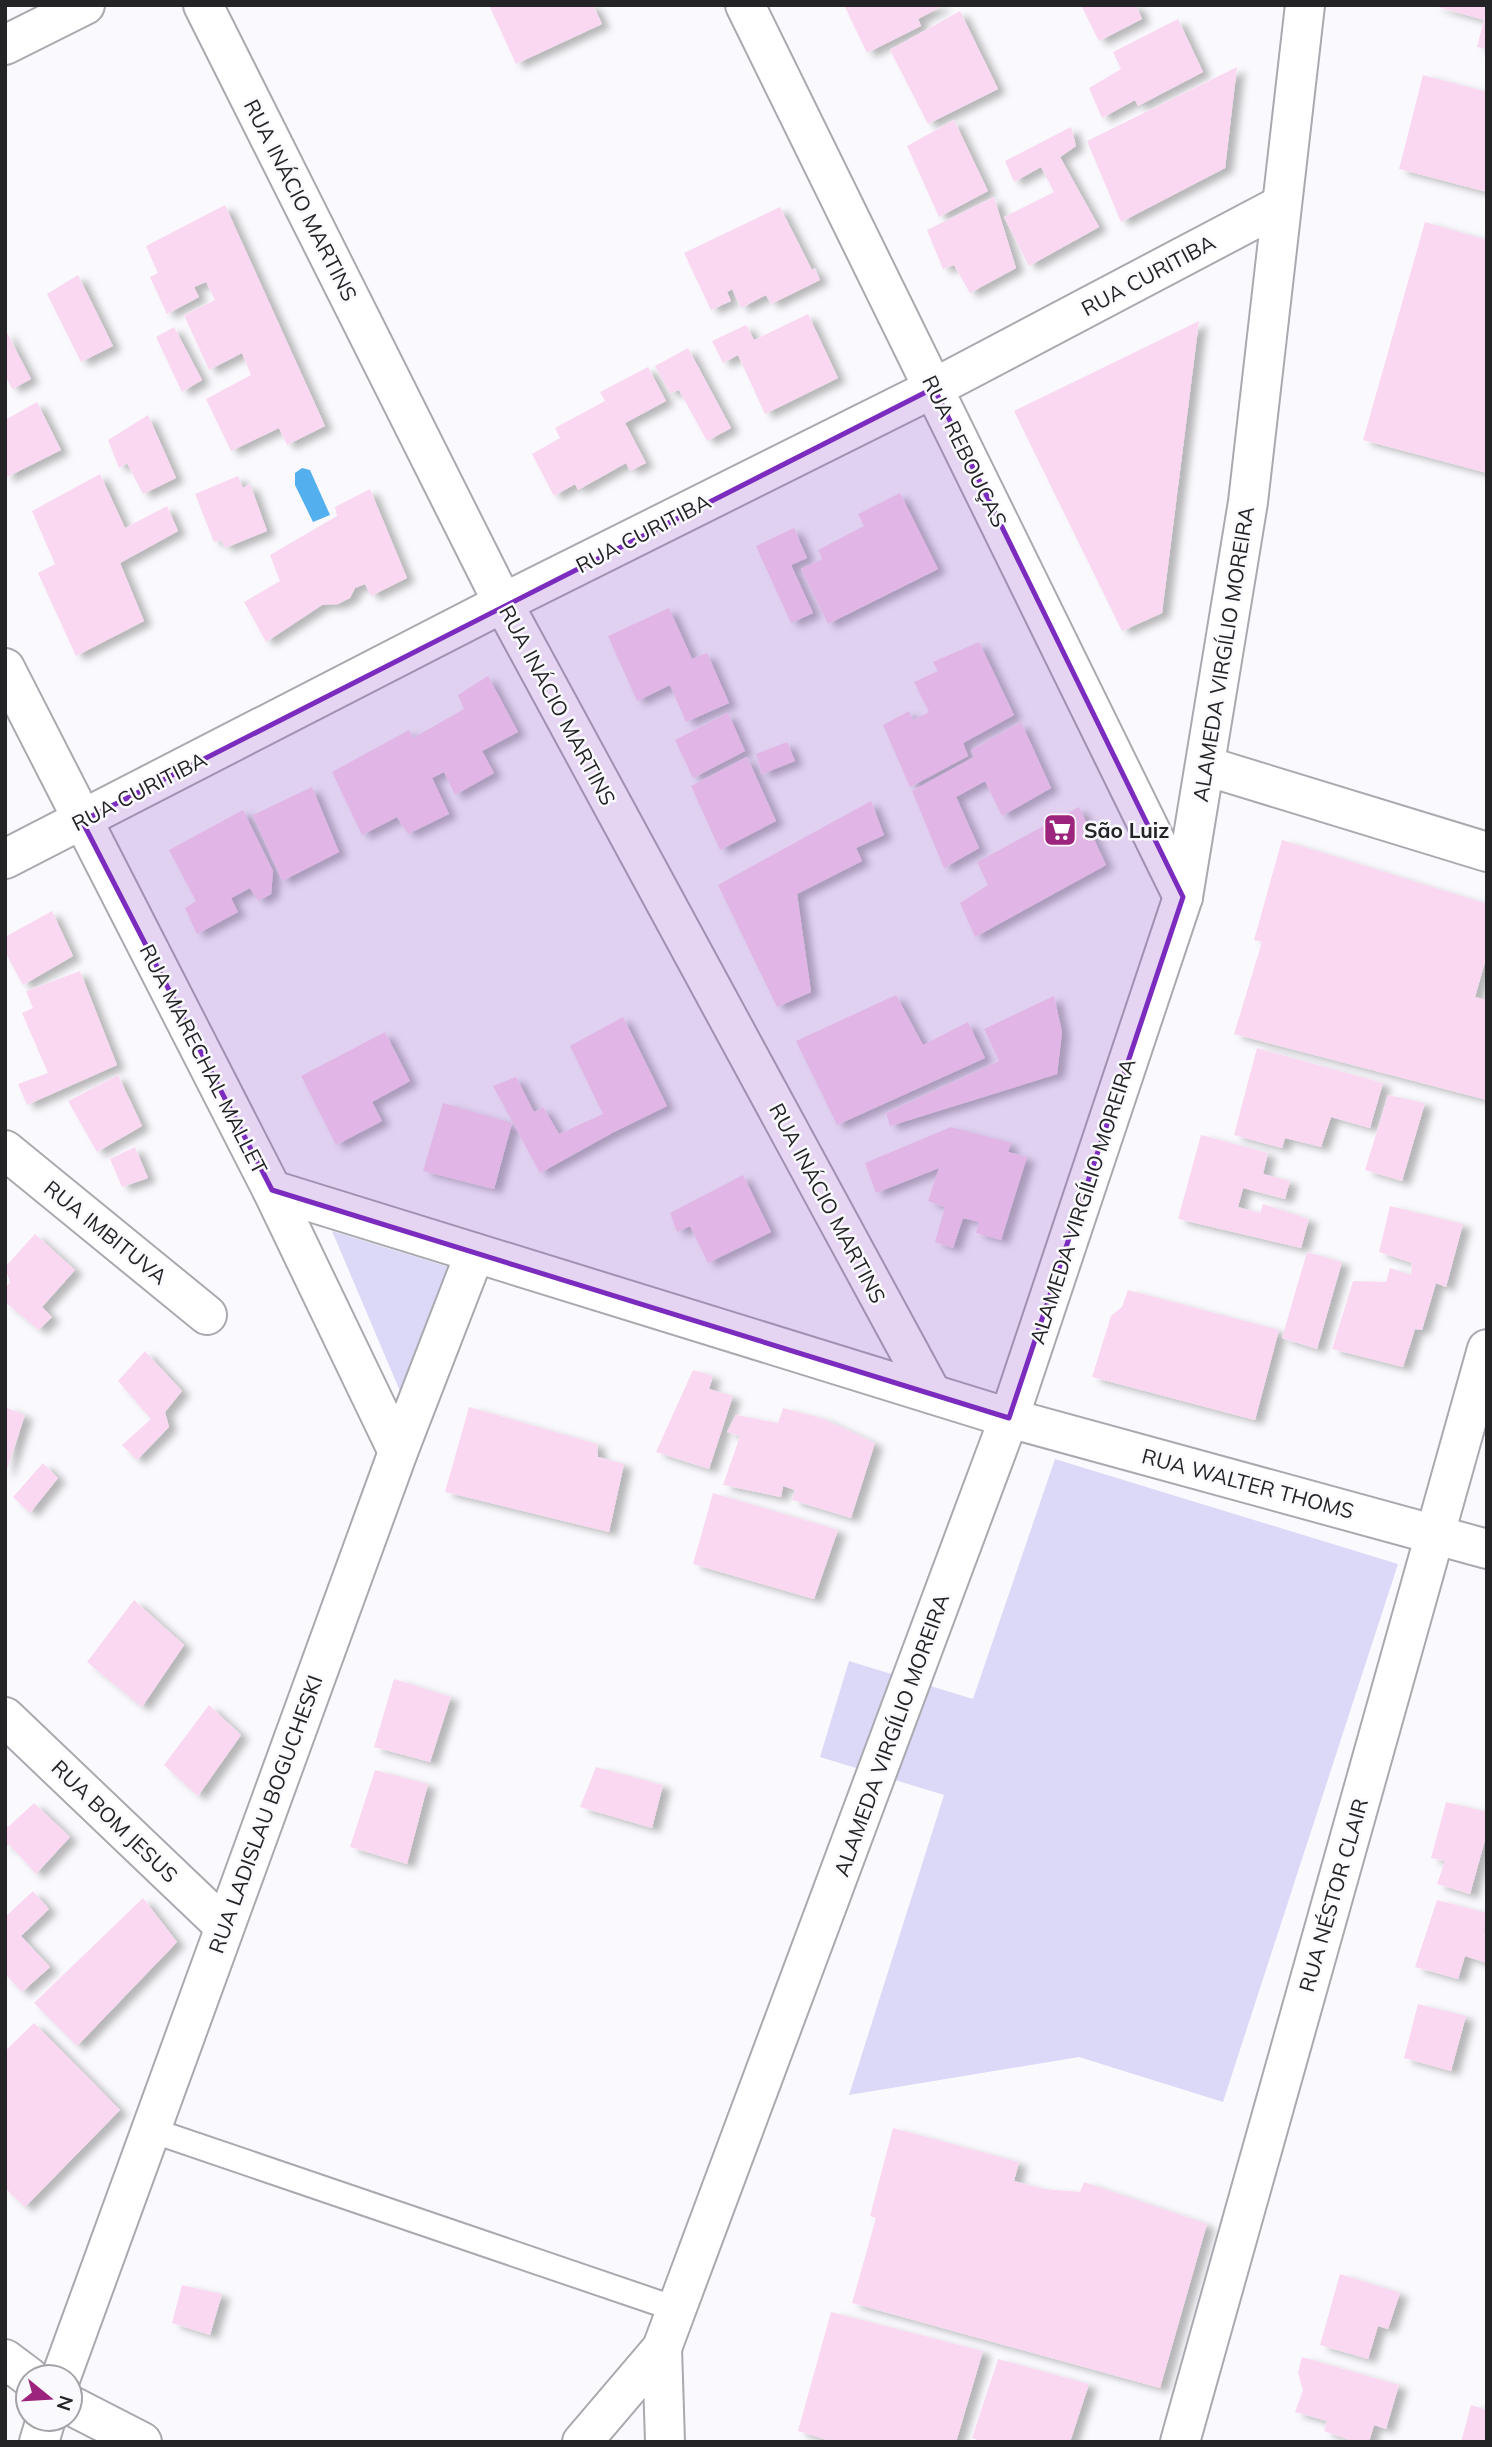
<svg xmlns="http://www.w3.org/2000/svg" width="1492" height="2447" font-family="Mulish,sans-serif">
	<defs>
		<filter id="shadow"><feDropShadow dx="8" dy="4.5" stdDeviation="3.5" flood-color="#0004"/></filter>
	</defs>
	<rect width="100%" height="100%" fill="#fafafe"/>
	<g fill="#dbd9f7">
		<polygon points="332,1231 455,1269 408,1410"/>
		<polygon points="1055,1459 1398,1564 1223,2102 1079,2057 849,2095 944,1795 820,1757 849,1661 973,1699"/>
	</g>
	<polygon fill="#53afee" points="302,468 310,470 330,515 313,522 295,485 295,473"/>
	<g fill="#fad8f1" filter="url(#shadow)">
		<polygon points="489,5 593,5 602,24 516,64"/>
		<polygon points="844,5 944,5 918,19 921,26 867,53"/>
		<polygon points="1081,5 1136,5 1142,19 1099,41"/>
		<polygon points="1431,5 1487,5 1487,49 1477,47 1484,20"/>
		<polygon points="960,11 998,89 928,124 890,50"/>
		<polygon points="1178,19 1203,72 1138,106 1135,100 1102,118 1089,88 1121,69 1113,52"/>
		<polygon points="1237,67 1225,168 1121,222 1087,141"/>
		<polygon points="1423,75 1487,92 1487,192 1399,169"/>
		<polygon points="954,120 988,191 939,217 907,146"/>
		<polygon points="1071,127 1076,146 1060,157 1099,227 1029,266 1004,217 1054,192 1041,167 1014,182 1005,161"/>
		<polygon points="994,197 1016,268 970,293 954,265 943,269 927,230"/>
		<polygon points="225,205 325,426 287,445 279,428 231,451 206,399 251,375 242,353 209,370 184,315 215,300 206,282 194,287 199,297 167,314 150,277 158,273 146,246"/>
		<polygon points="780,207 812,270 815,268 820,280 771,304 766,295 741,308 732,289 727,292 731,301 711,310 684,253"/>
		<polygon points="1425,222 1487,240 1487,473 1363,440"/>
		<polygon points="78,275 113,346 81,362 47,294"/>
		<polygon points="808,314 838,378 765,414 738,355 723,363 712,341 746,325 754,340"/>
		<polygon points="1199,321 1162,613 1122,631 1014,411"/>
		<polygon points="174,327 202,380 182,392 156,337"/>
		<polygon points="5,329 31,379 12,389 5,375"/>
		<polygon points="688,348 731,428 707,441 679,390 670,393 655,366"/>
		<polygon points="648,367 666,401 625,423 646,463 630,471 626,463 578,490 575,484 554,496 532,454 560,438 555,428 605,401 600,392"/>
		<polygon points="37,402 61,450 5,478 5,420"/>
		<polygon points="148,415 176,478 143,494 127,463 119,468 108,440"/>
		<polygon points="100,474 125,528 167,506 178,531 120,563 144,621 76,656 38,573 55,564 32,511"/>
		<polygon points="238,476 243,488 250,484 267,531 225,548 221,540 214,542 195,494"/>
		<polygon points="370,489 407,578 371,596 365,584 355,588 350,598 338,604 322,605 266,642 244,602 280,581 270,555 337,516 335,507"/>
		<polygon points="900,493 938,569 828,624 801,569 822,559 818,550 864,526 858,514"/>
		<polygon points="794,528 807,558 791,565 813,613 791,623 756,546"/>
		<polygon points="669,608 692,659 707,653 729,703 686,722 670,685 637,701 608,636"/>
		<polygon points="979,642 1014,715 963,743 968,756 910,787 883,725 909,711 913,720 929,712 914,682 938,671 933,662"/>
		<polygon points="488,676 518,732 482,751 494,773 455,795 444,772 432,778 449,814 408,834 397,817 362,835 332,772 409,730 413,738 464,709 458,695"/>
		<polygon points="728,713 745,751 693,778 675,740"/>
		<polygon points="1021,722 1051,788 1002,816 985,781 956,797 979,848 944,868 912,791 974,757 971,750"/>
		<polygon points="787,742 795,761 762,774 756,754"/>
		<polygon points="747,757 776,821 720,850 691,786"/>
		<polygon points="312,787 339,852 282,881 253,815"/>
		<polygon points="871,801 884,835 856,848 862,861 797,894 811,992 777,1007 718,885"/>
		<polygon points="1079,807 1106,865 975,937 960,903 988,885 977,862"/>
		<polygon points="243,810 273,871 271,894 258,901 250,888 231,898 238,912 197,934 185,908 196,901 169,850"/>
		<polygon points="1282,840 1487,904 1487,955 1475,997 1487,1000 1487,1100 1234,1034 1262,942 1254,940"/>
		<polygon points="52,911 73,956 23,985 5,952 5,937"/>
		<polygon points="80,971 117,1065 27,1105 18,1084 48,1073 22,1013 33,1008 26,991"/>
		<polygon points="896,995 923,1045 968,1022 985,1058 837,1125 796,1041"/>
		<polygon points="1054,996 1062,1032 1057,1074 890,1126 886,1113 999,1061 984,1029"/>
		<polygon points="623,1017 667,1106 612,1133 540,1173 493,1086 516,1077 534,1112 543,1107 559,1134 603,1114 570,1046"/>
		<polygon points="385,1032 410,1081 372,1102 382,1121 336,1145 301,1076"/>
		<polygon points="1257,1048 1383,1083 1370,1128 1331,1117 1321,1147 1285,1138 1282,1148 1234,1135"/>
		<polygon points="118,1075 142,1126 97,1152 68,1101"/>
		<polygon points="1388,1095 1425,1103 1402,1181 1365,1170"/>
		<polygon points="443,1103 512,1123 494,1189 423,1171"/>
		<polygon points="951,1127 1011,1143 1008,1152 1027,1157 1001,1240 976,1233 979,1222 963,1218 953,1248 935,1242 945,1207 928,1201 939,1168 876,1193 865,1163"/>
		<polygon points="1201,1135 1268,1153 1263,1174 1290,1181 1285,1199 1243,1188 1238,1207 1260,1213 1263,1204 1309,1219 1301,1248 1178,1219"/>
		<polygon points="135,1147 148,1178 122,1187 110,1159"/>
		<polygon points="743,1175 771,1232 708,1263 690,1226 677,1232 670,1213"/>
		<polygon points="1390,1206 1463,1224 1446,1287 1436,1283 1422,1330 1415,1329 1403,1367 1332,1349 1353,1281 1386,1282 1390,1268 1411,1275 1412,1263 1379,1252"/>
		<polygon points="35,1234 75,1270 42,1307 52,1317 39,1330 5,1302 5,1288 10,1282 5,1267"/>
		<polygon points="1307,1252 1342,1262 1317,1349 1282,1338"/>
		<polygon points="1128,1290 1279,1330 1255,1420 1092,1377 1111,1316 1122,1307"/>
		<polygon points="145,1351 182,1391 165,1412 169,1427 137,1460 122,1445 151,1419 118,1381"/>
		<polygon points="693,1370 713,1376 709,1389 733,1396 709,1469 656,1452"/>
		<polygon points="5,1407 25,1415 6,1473 5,1473"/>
		<polygon points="469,1407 597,1444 598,1457 624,1464 609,1532 445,1492"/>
		<polygon points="783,1408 824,1419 875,1443 851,1518 792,1500 795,1490 783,1486 781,1497 723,1485 740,1436 727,1432 736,1415 778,1423"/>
		<polygon points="43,1463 58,1478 30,1513 13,1497"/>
		<polygon points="713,1493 838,1530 814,1599 693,1564"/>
		<polygon points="134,1600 184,1645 142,1707 87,1662"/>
		<polygon points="394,1679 451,1697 430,1762 374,1747"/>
		<polygon points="209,1705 241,1735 198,1796 164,1765"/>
		<polygon points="596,1767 663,1785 652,1828 580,1807"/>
		<polygon points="375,1770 428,1784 407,1864 350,1847"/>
		<polygon points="1446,1802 1487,1812 1487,1833 1470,1894 1437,1884 1445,1861 1431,1858"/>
		<polygon points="34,1803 70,1837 36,1874 9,1844 5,1848 5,1824 8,1827"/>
		<polygon points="33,1891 49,1909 21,1936 50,1967 22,1992 5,1974 5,1917"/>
		<polygon points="143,1898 177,1942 77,2046 34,2003"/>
		<polygon points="1437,1900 1487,1913 1484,1932 1487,1933 1487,1963 1465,1956 1458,1979 1415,1967"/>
		<polygon points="1418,2004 1466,2016 1451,2071 1404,2058"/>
		<polygon points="34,2023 120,2110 25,2207 5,2188 5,2051"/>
		<polygon points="893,2128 1019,2162 1014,2181 1044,2189 1080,2192 1084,2182 1207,2224 1160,2388 852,2303 876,2218 870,2216"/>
		<polygon points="1340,2274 1400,2293 1388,2329 1378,2326 1368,2359 1320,2345"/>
		<polygon points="182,2285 222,2294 210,2335 172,2323"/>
		<polygon points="831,2312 983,2351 956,2442 834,2442 798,2431"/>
		<polygon points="1302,2357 1399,2385 1386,2429 1374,2425 1369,2442 1355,2442 1324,2431 1327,2421 1295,2412 1303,2390 1298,2373"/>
		<polygon points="998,2359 1089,2384 1070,2442 984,2442 972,2438"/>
		<polygon points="1471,2405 1487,2410 1487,2442 1461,2442"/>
	</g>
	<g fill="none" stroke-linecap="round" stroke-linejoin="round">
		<defs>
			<polyline id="service" points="151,2130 676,2309"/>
			<g id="minor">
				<polyline points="203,5 503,603 932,1394"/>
				<polyline points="745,5 1183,897"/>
				<polyline points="5,45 85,5"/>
				<polyline points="5,668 272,1190 398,1452"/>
				<polyline points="1206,766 1487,852"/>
				<polyline points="5,859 503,603 934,388 1281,205"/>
				<polyline points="5,1150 207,1315"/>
				<polyline points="272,1190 1009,1418 1487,1549"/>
				<polyline points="5,1717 224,1926"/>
				<polyline points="61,2377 398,1452 475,1253"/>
				<polyline points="39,2442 46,2419"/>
				<polyline points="1180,2442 1487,1349"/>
			</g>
			<g id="secondary">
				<polyline points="662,2348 665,2442"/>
				<polyline points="582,2442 662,2348 1009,1418 1183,897 1248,502 1305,5"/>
			</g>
			<g id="trunk">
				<polyline points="5,2359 29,2377"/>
				<polyline points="70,2405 142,2442"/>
			</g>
		</defs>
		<use href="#service" stroke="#a9a9b0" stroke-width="28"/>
		<use href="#minor" stroke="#a9a9b0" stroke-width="42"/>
		<use href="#secondary" stroke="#a9a9b0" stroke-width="42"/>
		<use href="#trunk" stroke="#a9a9b0" stroke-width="42"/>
		<use href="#service" stroke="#fff" stroke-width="24"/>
		<use href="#minor" stroke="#fff" stroke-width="38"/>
		<use href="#secondary" stroke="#fff" stroke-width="38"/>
		<use href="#trunk" stroke="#fff" stroke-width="38"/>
	</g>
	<path fill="#7b2cbf" fill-opacity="0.2" stroke="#7b2cbf" stroke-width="5" stroke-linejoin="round" d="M934,388L1183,897L1009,1418L272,1190L82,821Z"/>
	<defs>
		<symbol id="supermarket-square" viewBox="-11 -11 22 22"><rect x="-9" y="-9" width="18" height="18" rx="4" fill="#9d247d" stroke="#fafafe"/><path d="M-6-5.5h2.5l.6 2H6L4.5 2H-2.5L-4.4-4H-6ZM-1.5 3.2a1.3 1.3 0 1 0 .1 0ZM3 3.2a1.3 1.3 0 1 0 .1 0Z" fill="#fff"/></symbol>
	</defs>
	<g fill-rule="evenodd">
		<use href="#supermarket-square" x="1041" y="811" width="38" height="38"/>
	</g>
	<g text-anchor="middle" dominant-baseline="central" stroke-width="5" stroke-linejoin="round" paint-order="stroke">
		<g font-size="21" fill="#242426" stroke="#fafafe">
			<text transform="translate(301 200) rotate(63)">RUA INÁCIO MARTINS</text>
			<text transform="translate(1148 275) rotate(-28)">RUA CURITIBA</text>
			<text transform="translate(965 451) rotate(64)">RUA REBOUÇAS</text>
			<text transform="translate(643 533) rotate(-27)">RUA CURITIBA</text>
			<text transform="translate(1223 654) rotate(-81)">ALAMEDA VIRGÍLIO MOREIRA</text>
			<text transform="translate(558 705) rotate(62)">RUA INÁCIO MARTINS</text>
			<text transform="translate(139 791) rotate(-27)">RUA CURITIBA</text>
			<text transform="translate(204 1059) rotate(63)">RUA MARECHAL MALLET</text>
			<text transform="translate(1082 1201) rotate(-72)">ALAMEDA VIRGÍLIO MOREIRA</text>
			<text transform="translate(828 1203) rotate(62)">RUA INÁCIO MARTINS</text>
			<text transform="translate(106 1232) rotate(39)">RUA IMBITUVA</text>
			<text transform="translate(1248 1483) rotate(15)">RUA WALTER THOMS</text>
			<text transform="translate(891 1735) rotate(-70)">ALAMEDA VIRGÍLIO MOREIRA</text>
			<text transform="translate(265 1814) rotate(-70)">RUA LADISLAU BOGUCHESKI</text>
			<text transform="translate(115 1821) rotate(44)">RUA BOM JESUS</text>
			<text transform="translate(1333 1895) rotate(-74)">RUA NÉSTOR CLAIR</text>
		</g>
		<g font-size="21" font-weight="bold" fill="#242426" stroke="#fafafe" text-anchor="start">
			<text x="1084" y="830">São Luiz</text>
		</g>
	</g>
	<rect width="1492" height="2447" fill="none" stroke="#242426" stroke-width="14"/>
	<g transform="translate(49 2398) rotate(108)"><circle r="33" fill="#fafafe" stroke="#a4a4a8" stroke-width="2"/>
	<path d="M0-5L12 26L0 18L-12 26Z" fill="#9d247d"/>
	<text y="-10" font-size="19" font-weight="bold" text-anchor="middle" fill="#242426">N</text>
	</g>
</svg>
